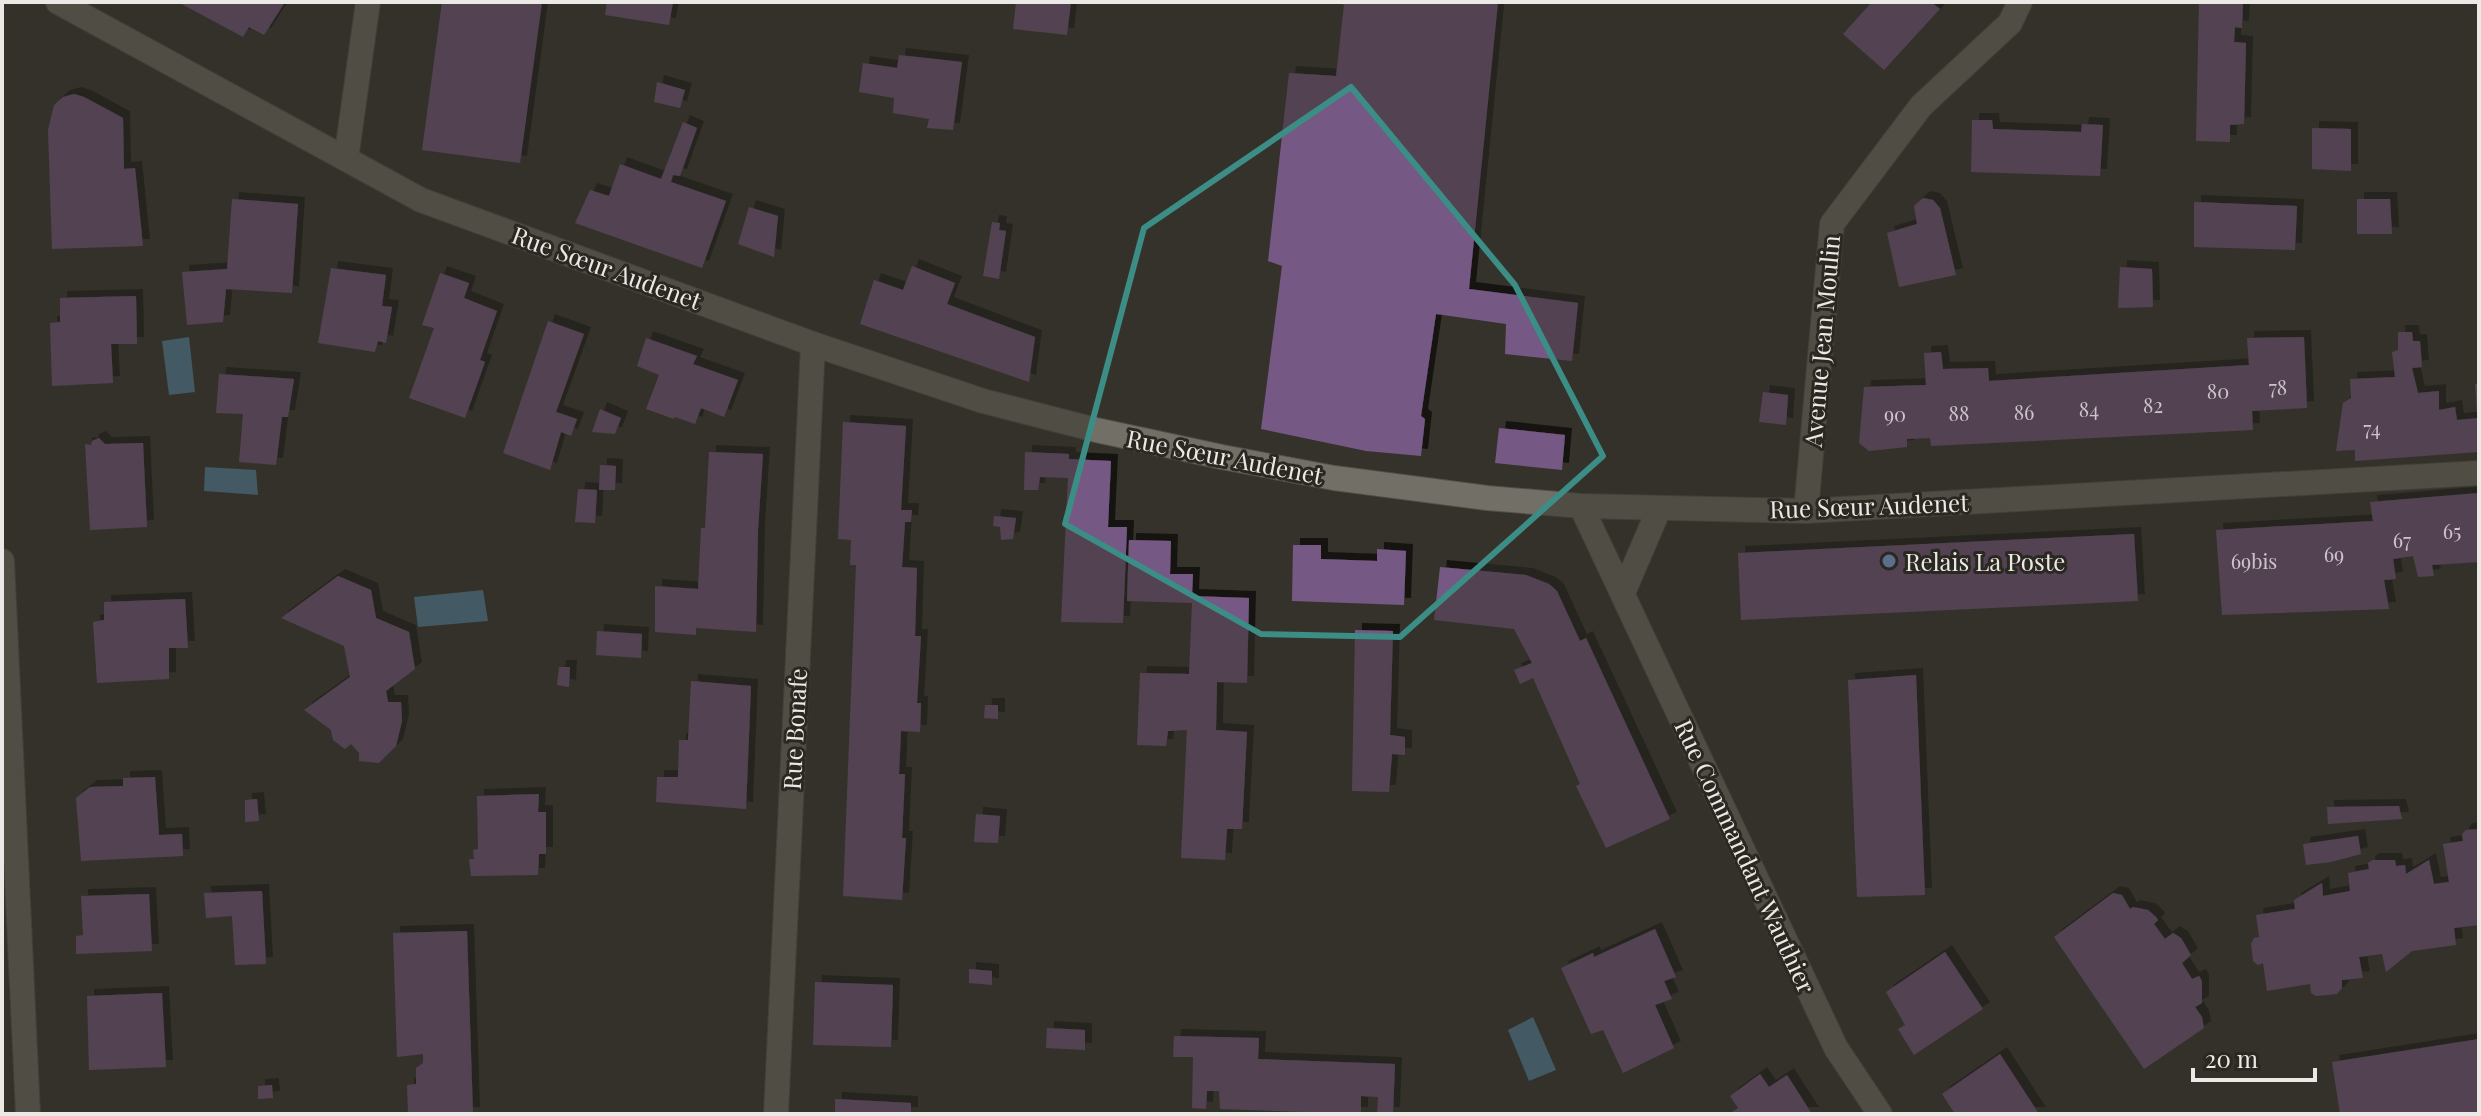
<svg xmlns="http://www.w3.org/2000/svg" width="2481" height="1116" font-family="'Playfair Display',serif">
	<defs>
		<filter id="shadow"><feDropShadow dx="7" dy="-7" stdDeviation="0" flood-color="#0009"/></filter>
	</defs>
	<rect width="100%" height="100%" fill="#34322a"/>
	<g fill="#5489a8">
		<polygon points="189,337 195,392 169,395 162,341"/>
		<polygon points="205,467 256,470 258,495 204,491"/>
		<polygon points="483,590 488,621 418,627 414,597"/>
		<polygon points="1533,1017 1556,1070 1529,1081 1508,1030"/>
	</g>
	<g fill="#755983" filter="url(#shadow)">
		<polygon points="178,2 285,2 264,35 249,27 243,37"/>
		<polygon points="442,2 542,2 520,163 422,150"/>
		<polygon points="607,2 673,2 669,25 605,15"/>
		<polygon points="1016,2 1071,2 1067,35 1013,29"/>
		<polygon points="1337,2 1498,2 1469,289 1578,303 1572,361 1505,354 1506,324 1436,314 1421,416 1425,419 1421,456 1366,451 1261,429 1282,266 1268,261 1289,73 1336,76 1344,5"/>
		<polygon points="1872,2 1931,2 1940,9 1884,70 1843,34"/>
		<polygon points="2199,2 2243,2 2242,28 2235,27 2234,42 2246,43 2244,124 2230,125 2230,142 2196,141"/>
		<polygon points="899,55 962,62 953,130 927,128 929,119 893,113 894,98 859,92 863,63 897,68"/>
		<polygon points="657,82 685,90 680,108 654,102"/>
		<polygon points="74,94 84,97 123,118 124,169 135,168 143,246 52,249 48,130 54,105 63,97"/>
		<polygon points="1972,120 1992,120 1993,129 2081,132 2082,124 2103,125 2100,176 1971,172"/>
		<polygon points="683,122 697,128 680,176 673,175 671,182 726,201 702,268 575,223 590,190 609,196 620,164 661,179"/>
		<polygon points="2312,128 2351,129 2351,171 2312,169"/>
		<polygon points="1923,198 1933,200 1940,208 1956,275 1899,287 1887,233 1917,224 1914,206"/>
		<polygon points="232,199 298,204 292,293 226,289 223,322 187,325 182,272 227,269"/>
		<polygon points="2357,199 2390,199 2392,234 2357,234"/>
		<polygon points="2194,202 2297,206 2295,250 2194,247"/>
		<polygon points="749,207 778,216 774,257 738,244"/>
		<polygon points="992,222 1000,223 999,230 1006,231 999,279 983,276"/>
		<polygon points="912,266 955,283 947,304 1035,337 1029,382 860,324 874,280 903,290"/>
		<polygon points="2120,267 2152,269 2153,307 2118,308"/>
		<polygon points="331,268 386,275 382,306 392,307 386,343 378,341 375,352 318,343"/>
		<polygon points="440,273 469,283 464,298 497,311 480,360 485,362 465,418 409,398 434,328 422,325"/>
		<polygon points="136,296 137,344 111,344 113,383 52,386 50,323 60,322 60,298"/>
		<polygon points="548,321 584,334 556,412 577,419 571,436 561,432 550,470 503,453"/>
		<polygon points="2398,332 2412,332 2413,341 2420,341 2422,367 2412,368 2418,393 2439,391 2439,410 2455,407 2457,420 2479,418 2479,452 2355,461 2355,450 2336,451 2343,403 2351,398 2350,379 2395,377 2392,352 2398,350"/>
		<polygon points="2304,337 2307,408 2252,411 2253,430 1931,446 1930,438 1907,439 1907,447 1869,451 1859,443 1864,387 1926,385 1924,353 1941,352 1943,369 1988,368 1989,381 2249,365 2247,338"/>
		<polygon points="646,338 697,356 693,364 738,380 724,417 701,408 695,424 675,417 674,419 646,409 659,375 637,366"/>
		<polygon points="219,374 294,379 288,417 282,417 276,465 239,462 243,414 216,413"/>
		<polygon points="2475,384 2479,384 2479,413 2477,413"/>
		<polygon points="1763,392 1788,395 1786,425 1759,422"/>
		<polygon points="600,409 621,418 615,434 592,432"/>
		<polygon points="843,422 906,426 901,510 912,510 911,522 905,522 902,567 917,568 915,636 921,636 917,703 921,703 920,732 901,731 899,774 905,774 902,838 906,838 902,900 843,896 856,565 850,565 851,540 838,539"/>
		<polygon points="1499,428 1565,435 1562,470 1495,463"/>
		<polygon points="99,438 105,444 143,443 147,527 90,530 85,444 91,445 92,441"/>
		<polygon points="709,452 763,454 758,530 756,632 696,628 696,635 655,632 655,586 698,589 701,528 705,528"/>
		<polygon points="1025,452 1069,454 1069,459 1111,461 1108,527 1127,527 1123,623 1061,622 1068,478 1040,477 1038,490 1024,490"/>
		<polygon points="600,465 616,466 615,490 599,490"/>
		<polygon points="578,489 597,490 595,523 575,522"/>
		<polygon points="2479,493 2479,562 2432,565 2434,576 2418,577 2413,556 2393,559 2396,579 2384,580 2389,609 2222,615 2216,530 2373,521 2370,502"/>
		<polygon points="994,516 1016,518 1013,539 1001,540 1000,527 993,526"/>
		<polygon points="2134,534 2138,601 1741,620 1738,553"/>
		<polygon points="1129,540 1171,541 1170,574 1193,574 1192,596 1249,598 1247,683 1217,682 1216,730 1247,732 1242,829 1227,829 1225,860 1181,858 1187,730 1168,731 1166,746 1137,745 1140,673 1189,674 1192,603 1127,601"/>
		<polygon points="1293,545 1321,545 1321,559 1377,561 1377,549 1406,551 1404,605 1292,601"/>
		<polygon points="1440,567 1526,575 1549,584 1557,591 1580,641 1586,638 1670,819 1606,848 1576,786 1580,784 1533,678 1520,684 1514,670 1532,663 1514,629 1434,620"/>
		<polygon points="338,576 371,590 376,618 409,632 415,669 386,691 388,702 401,702 402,721 396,746 379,763 359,761 359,753 351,744 345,749 333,740 331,730 304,710 350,677 344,646 281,618"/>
		<polygon points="185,599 188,648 169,648 169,679 97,683 93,622 104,620 104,602"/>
		<polygon points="1355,630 1393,631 1390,735 1405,737 1405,755 1392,754 1389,792 1352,791"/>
		<polygon points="597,631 642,634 641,658 596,655"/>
		<polygon points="559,667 570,667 569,687 557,685"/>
		<polygon points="1916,675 1925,895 1857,897 1848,680"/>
		<polygon points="691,681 751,686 746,809 656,802 657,777 678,777 679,740 688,740"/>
		<polygon points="985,705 998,705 998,719 984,718"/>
		<polygon points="155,777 159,835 182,834 183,856 81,861 76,798 90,787 123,786 123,778"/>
		<polygon points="539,794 538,812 546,812 546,854 539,854 538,875 471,876 469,859 474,859 473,850 478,849 477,796"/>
		<polygon points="257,799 259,821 245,822 245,800"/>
		<polygon points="2399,806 2402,819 2328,824 2327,807"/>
		<polygon points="976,814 1000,816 998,843 974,842"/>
		<polygon points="2479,829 2479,925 2454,928 2456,945 2412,951 2386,972 2382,954 2359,957 2363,978 2342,980 2342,988 2337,994 2316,996 2311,993 2310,984 2267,991 2263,963 2258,965 2253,961 2251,944 2254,938 2259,937 2256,915 2295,909 2294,900 2322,883 2323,896 2350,891 2348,873 2369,869 2368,863 2373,860 2395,860 2396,866 2405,865 2406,874 2429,860 2434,884 2449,882 2443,844 2463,841 2462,834 2466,830"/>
		<polygon points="2358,836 2361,854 2331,862 2306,865 2303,844"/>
		<polygon points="262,891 266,964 235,965 232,916 206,918 204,893"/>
		<polygon points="2113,893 2122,895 2130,909 2133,907 2148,910 2156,917 2158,920 2154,924 2165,939 2173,933 2181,938 2191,955 2182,963 2192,979 2199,976 2202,981 2202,1003 2195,1007 2202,1017 2204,1028 2144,1069 2054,937"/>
		<polygon points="149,894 152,951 76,954 76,936 83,935 81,896"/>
		<polygon points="1655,929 1676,977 1664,981 1672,999 1655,1005 1674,1048 1623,1073 1603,1030 1591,1034 1561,968 1593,953 1594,957"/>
		<polygon points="467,931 473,1114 408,1114 407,1085 416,1084 416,1068 423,1063 423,1054 397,1057 393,933"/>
		<polygon points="1945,952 1983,1009 1914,1055 1898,1029 1905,1025 1886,992"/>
		<polygon points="969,969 992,971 992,985 969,983"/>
		<polygon points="815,982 893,985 891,1047 813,1045"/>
		<polygon points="162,993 166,1067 89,1070 87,996"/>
		<polygon points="1047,1028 1085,1030 1085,1050 1046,1048"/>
		<polygon points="1174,1036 1259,1038 1258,1059 1395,1064 1393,1114 1377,1114 1378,1097 1361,1096 1361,1114 1220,1109 1219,1091 1207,1091 1206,1109 1192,1108 1193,1057 1173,1057"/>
		<polygon points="2479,1039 2479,1114 2340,1114 2332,1062"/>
		<polygon points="2000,1054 2039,1114 1955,1114 1942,1094"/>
		<polygon points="1760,1074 1769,1087 1787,1075 1812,1114 1729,1114 1738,1108 1730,1096"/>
		<polygon points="272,1085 273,1098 258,1099 258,1086"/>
		<polygon points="835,1099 911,1103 911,1114 835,1114"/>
	</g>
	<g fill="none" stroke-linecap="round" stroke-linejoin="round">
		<defs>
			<g id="minor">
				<polyline points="58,2 421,200 813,344 983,401 1096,430 1222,457 1334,478 1487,498 1581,506 1806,511 2479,473"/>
				<polyline points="346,159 368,2"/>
				<polyline points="1581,506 1836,1048 1880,1114"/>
				<polyline points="1806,511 1832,224 1921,106 2010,23 2020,2"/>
				<polyline points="2,561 28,1114"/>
				<polyline points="1623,593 1659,509"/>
				<polyline points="776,1114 813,344"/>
			</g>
		</defs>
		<use href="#minor" stroke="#52504a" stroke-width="26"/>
		<use href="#minor" stroke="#726f67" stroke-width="24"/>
	</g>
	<path d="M0 0H2481V1116H0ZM1351,87L1515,285L1603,456L1400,637L1261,634L1065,524L1144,228Z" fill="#34322a" fill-opacity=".55" fill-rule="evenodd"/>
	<path fill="none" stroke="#3b8d86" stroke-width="6" stroke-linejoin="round" d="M1351,87L1515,285L1603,456L1400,637L1261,634L1065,524L1144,228Z"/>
	<circle fill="#5c6f8a" stroke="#2a2821" stroke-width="3" cx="1889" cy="561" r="8"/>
	<g text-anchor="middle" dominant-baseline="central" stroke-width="6" stroke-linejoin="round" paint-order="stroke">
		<g font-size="20" fill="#cec5cc">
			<text x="2278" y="386">78</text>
			<text x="2218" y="390">80</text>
			<text x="2153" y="404">82</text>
			<text x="2089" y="408">84</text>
			<text x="2024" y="411">86</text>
			<text x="1959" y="412">88</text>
			<text x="1895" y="413">90</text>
			<text x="2372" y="427">74</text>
			<text x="2452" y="530">65</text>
			<text x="2402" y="539">67</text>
			<text x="2334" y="553">69</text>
			<text x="2254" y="560">69bis</text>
		</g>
		<g font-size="24" fill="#ebe9e5" stroke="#2a2821">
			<text transform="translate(607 267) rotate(20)">Rue Sœur Audenet</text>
			<text transform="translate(1821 341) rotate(-85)">Avenue Jean Moulin</text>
			<text transform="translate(1225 456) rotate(11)">Rue Sœur Audenet</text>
			<text transform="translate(1869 505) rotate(-2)">Rue Sœur Audenet</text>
			<text transform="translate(794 729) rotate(-87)">Rue Bonafe</text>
			<text transform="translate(1746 856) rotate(65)">Rue Commandant Wauthier</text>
		</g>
		<g font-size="24" fill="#ebe9e5" stroke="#2a2821" text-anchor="start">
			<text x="1905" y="561">Relais La Poste</text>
		</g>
	</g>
	<rect width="2481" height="1116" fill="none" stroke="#ebe9e5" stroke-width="8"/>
	<path d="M2193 1068v12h122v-12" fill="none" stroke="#ebe9e5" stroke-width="4"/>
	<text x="2205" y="1068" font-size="24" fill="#ebe9e5" stroke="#2a2821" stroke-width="6" paint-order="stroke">20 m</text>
</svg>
